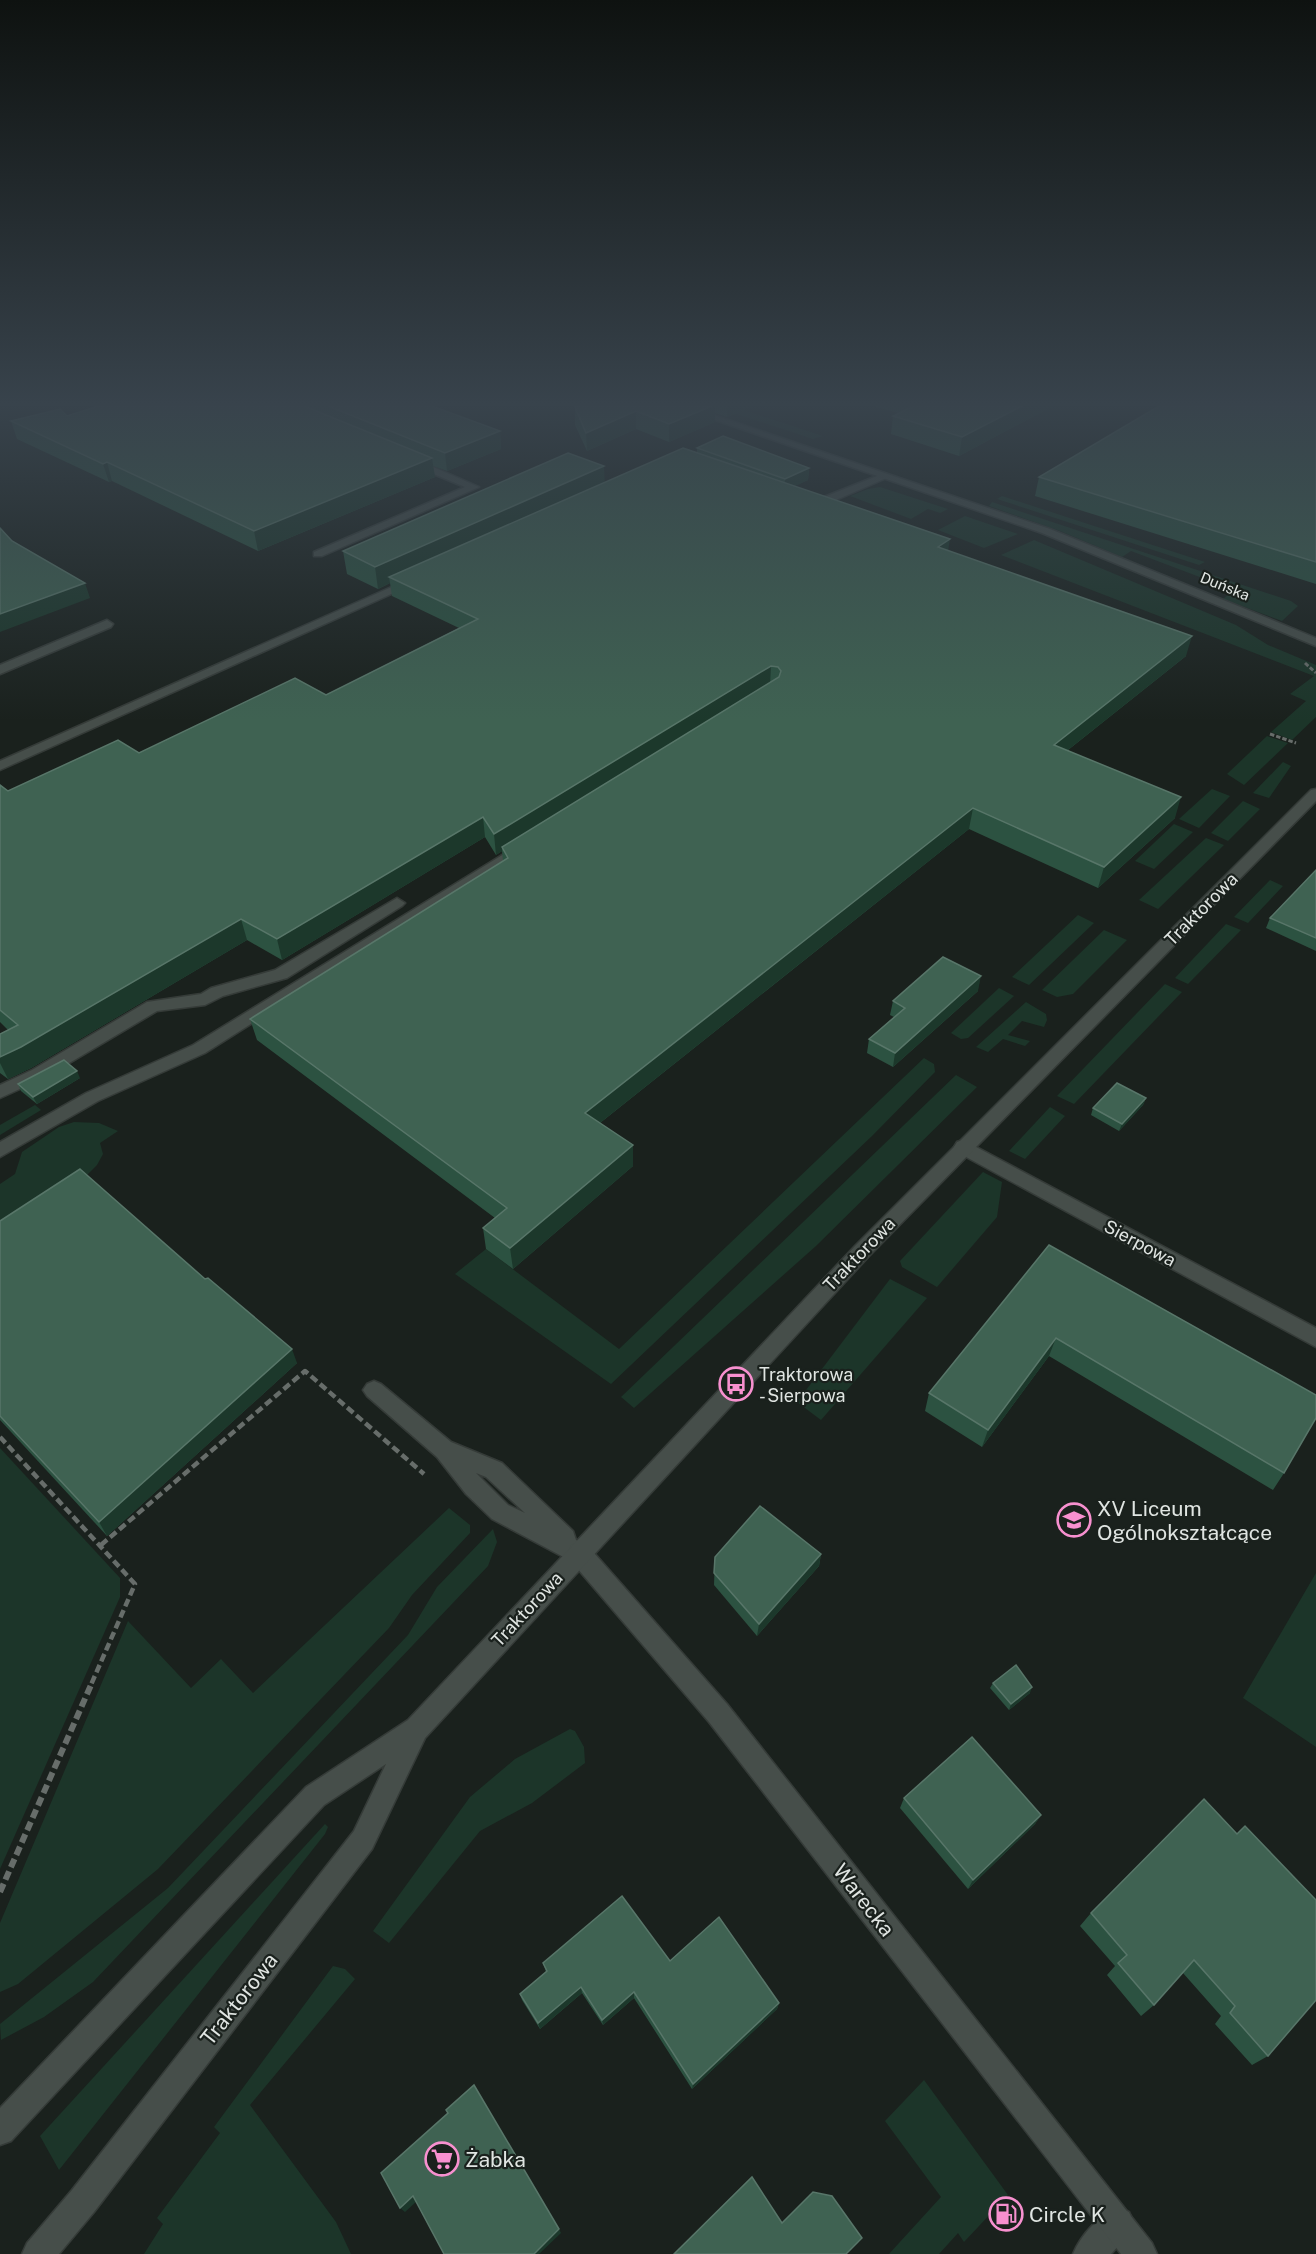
<svg xmlns="http://www.w3.org/2000/svg" width="1316" height="2254" font-family="'Public Sans',sans-serif">
	<rect width="100%" height="100%" fill="#1a211d"/>
	<g fill="#1c3529">
		<polygon points="712,406 731,406 823,436 813,439"/>
		<polygon points="880,487 948,509 940,513 928,509 911,519 850,496 868,489"/>
		<polygon points="1002,496 1205,562 1199,565 997,499"/>
		<polygon points="992,502 1291,601 1298,606 1282,621 1223,599 1234,590 1131,551 1122,557 1060,531 989,506"/>
		<polygon points="965,516 1018,534 984,548 938,530"/>
		<polygon points="1034,540 1236,625 1268,645 1316,665 1316,717 1292,740 1271,732 1306,701 1290,694 1314,676 1001,555"/>
		<polygon points="1267,736 1288,743 1244,785 1227,774"/>
		<polygon points="1283,762 1291,766 1269,798 1253,793"/>
		<polygon points="1212,789 1230,796 1199,828 1179,819"/>
		<polygon points="1243,801 1260,809 1228,841 1211,833"/>
		<polygon points="1174,824 1193,832 1154,869 1135,861"/>
		<polygon points="1206,838 1224,845 1158,909 1139,900"/>
		<polygon points="1270,880 1283,886 1248,923 1234,917"/>
		<polygon points="1078,915 1094,923 1029,985 1012,977"/>
		<polygon points="1226,924 1241,930 1188,984 1175,978"/>
		<polygon points="1104,930 1127,940 1073,994 1057,997 1042,990"/>
		<polygon points="1165,984 1182,992 1074,1104 1057,1096"/>
		<polygon points="999,988 1014,996 968,1038 961,1039 951,1033"/>
		<polygon points="1026,1002 1046,1014 1047,1020 1044,1027 1022,1021 1008,1035 1030,1041 1025,1046 1003,1039 988,1052 976,1047"/>
		<polygon points="924,1058 934,1064 935,1072 872,1136 611,1384 455,1274 486,1249 619,1349"/>
		<polygon points="956,1075 977,1087 816,1246 634,1408 621,1397"/>
		<polygon points="35,1105 41,1110 0,1135 0,1125"/>
		<polygon points="1050,1107 1065,1116 1025,1159 1009,1151"/>
		<polygon points="74,1122 99,1123 118,1131 100,1143 103,1154 97,1165 86,1176 0,1232 0,1184 15,1174 22,1152 59,1127"/>
		<polygon points="983,1172 1002,1182 997,1217 937,1287 902,1267 900,1261"/>
		<polygon points="890,1279 927,1298 821,1420 797,1402"/>
		<polygon points="0,1448 120,1578 120,1597 0,1869"/>
		<polygon points="449,1508 470,1525 470,1533 412,1595 389,1628 158,1869 18,1984 0,1992 0,1923 128,1621 191,1688 221,1659 253,1693"/>
		<polygon points="493,1529 497,1542 488,1566 93,1982 44,2017 1,2040 0,2024 168,1888 408,1635 437,1587"/>
		<polygon points="1316,1573 1316,1747 1243,1698"/>
		<polygon points="570,1729 575,1731 584,1747 585,1763 532,1803 480,1831 389,1943 373,1931 470,1797 515,1759"/>
		<polygon points="325,1824 328,1827 325,1834 59,2170 40,2136"/>
		<polygon points="333,1966 345,1969 355,1979 250,2105 336,2222 351,2254 144,2254 163,2224 157,2218 220,2133 214,2127"/>
		<polygon points="924,2080 1008,2195 964,2242 958,2233 939,2254 889,2254 941,2197 885,2121"/>
	</g>
	<g fill="none" stroke-linecap="round" stroke-linejoin="round">
		<defs>
			<g id="lane">
				<polygon points="407,459 415,459 479,487 322,556 314,556 314,552 465,487 407,463"/>
				<polygon points="882,474 891,476 820,507 809,508 804,505"/>
				<polygon points="414,577 420,580 418,582 0,770 0,761"/>
				<polygon points="107,620 113,624 111,627 0,674 0,665"/>
				<polygon points="522,843 527,844 529,847 527,850 205,1053 98,1101 0,1157 0,1142 86,1093 193,1045"/>
				<polygon points="397,898 405,903 402,906 287,978 223,996 205,1005 157,1011 44,1078 0,1098 0,1085 32,1070 147,1002 201,994 211,988 275,970"/>
				<path d="M374,1381L381,1384L451,1442L502,1463L573,1531L576,1540L587,1545L591,1553L587,1561L579,1564L571,1561L492,1519L466,1494L437,1457L367,1396L363,1390L367,1384ZM476,1473L486,1477L525,1513L508,1505Z"/>
				<path d="M1118,2207L1129,2212L1134,2223L1129,2234L1111,2254H1073C1081,2235 1099,2215 1118,2207Z"/>
			</g>
			<g id="street">
				<polygon points="675,406 687,406 1050,529 1316,638 1316,646 1042,533"/>
				<polygon points="963,1140 1316,1328 1316,1347 957,1152 954,1147 957,1142"/>
				<polygon points="579,1542 587,1545 727,1704 1152,2243 1157,2254 1121,2254 709,1722 571,1561 567,1553 571,1545"/>
			</g>
			<polygon id="secondary" points="1316,789 1316,801 869,1256 425,1738 372,1849 94,2212 59,2254 22,2254 27,2243 72,2190 354,1831 386,1764 324,1805 11,2141 0,2145 0,2108 306,1787 408,1720 855,1246 1311,790"/>
		</defs>
		<use href="#lane" stroke="#353b38" stroke-width="3"/>
		<use href="#street" stroke="#353b38" stroke-width="3"/>
		<use href="#secondary" stroke="#353b38" stroke-width="3"/>
		<g stroke="#676d6a" stroke-width="3" stroke-dasharray="4.5 2" stroke-linecap="butt">
			<polyline points="1305,663 1316,673"/>
			<polyline points="1270,734 1296,743"/>
		</g>
		<g stroke="#676d6a" stroke-width="4.5" stroke-dasharray="8 4" stroke-linecap="butt">
			<polyline points="0,1437 135,1584 90,1687"/>
			<polyline points="101,1545 305,1371 424,1474"/>
		</g>
		<polyline stroke="#676d6a" stroke-width="6" stroke-dasharray="9 4.5" stroke-linecap="butt" points="0,1892 91,1685"/>
		<use href="#lane" fill="#464e4a" fill-rule="evenodd"/>
		<use href="#street" fill="#464e4a" fill-rule="evenodd"/>
		<use href="#secondary" fill="#464e4a" fill-rule="evenodd"/>
	</g>
	<g fill="#2c5241">
		<polygon points="98,406 432,406 500,431 501,449 447,471 433,466 435,477 258,551 112,481 109,482 17,439 11,421 67,416"/>
		<polygon points="577,406 753,406 727,417 715,413 715,422 669,442 636,429 587,451 575,425 575,407"/>
		<polygon points="873,406 1053,406 959,456 891,434 893,416 898,413"/>
		<polygon points="1316,406 1316,584 1035,496 1039,477"/>
		<polygon points="697,448 809,468 808,480 794,486 949,551 1186,656 1068,750 1175,818 1098,888 969,829 600,1123 633,1166 513,1269 486,1249 483,1228 495,1218 257,1040 250,1019 503,861 502,851 496,855 485,837 282,960 247,940 31,1068 8,1079 0,1073 0,1034 8,1030 0,1022 0,785 8,791 139,753 326,695 459,628 392,596 390,583 378,589 347,574 343,551 604,466 604,483 697,453"/>
		<polygon points="1316,870 1316,951 1266,928 1270,918"/>
		<polygon points="978,991 893,1067 867,1053 869,1039 894,1017 890,1015 893,1001"/>
		<polygon points="80,1078 37,1104 21,1091 18,1084"/>
		<polygon points="1146,1098 1143,1105 1119,1131 1091,1115 1093,1108"/>
		<polygon points="0,1221 297,1363 107,1536 0,1420"/>
		<polygon points="1049,1245 1284,1473 1273,1490 1049,1356 982,1447 925,1411 929,1393"/>
		<polygon points="821,1554 819,1566 757,1636 714,1585 715,1557"/>
		<polygon points="993,1683 1030,1693 1009,1710 990,1688"/>
		<polygon points="904,1798 1041,1815 1035,1824 968,1889 900,1808"/>
		<polygon points="1204,1799 1268,2056 1252,2065 1215,2024 1221,2016 1183,1973 1154,2005 1141,2016 1107,1975 1115,1966 1080,1926 1091,1913"/>
		<polygon points="670,1961 779,2003 777,2009 692,2089 634,1998 603,2025 582,1993 540,2029 522,2000 520,1994 546,1972 543,1963"/>
	</g>
	<g fill="#1c382b">
		<polygon points="712,406 715,406 715,422 669,442 669,424"/>
		<polygon points="727,406 753,406 727,417"/>
		<polygon points="1022,406 1053,406 959,456 962,437"/>
		<polygon points="636,411 636,429 587,451 586,433"/>
		<polygon points="500,431 501,449 447,471 445,453"/>
		<polygon points="432,458 435,477 258,551 254,531"/>
		<polygon points="107,462 112,481 109,482 103,464"/>
		<polygon points="604,466 605,487 389,577 390,583 378,589 375,567"/>
		<polygon points="809,468 808,480 785,491 785,479"/>
		<polygon points="950,539 947,558 938,547"/>
		<polygon points="85,583 90,598 0,632 0,614"/>
		<polygon points="1192,636 1186,656 1049,765 1054,745"/>
		<polygon points="771,666 770,686 502,847 502,851 496,855 494,834"/>
		<polygon points="1181,797 1175,818 1098,888 1104,867"/>
		<polygon points="973,808 969,829 586,1134 585,1113"/>
		<polygon points="483,817 485,837 282,960 277,939"/>
		<polygon points="241,919 247,940 31,1068 8,1079 0,1063 0,1057"/>
		<polygon points="981,976 978,991 893,1067 895,1053"/>
		<polygon points="77,1071 80,1078 37,1104 33,1097"/>
		<polygon points="1146,1098 1143,1105 1119,1131 1122,1124"/>
		<polygon points="633,1145 633,1166 513,1269 510,1248"/>
		<polygon points="1056,1338 1049,1356 982,1447 988,1430"/>
		<polygon points="292,1349 297,1363 107,1536 99,1522"/>
		<polygon points="821,1554 819,1566 757,1636 759,1624"/>
		<polygon points="1032,1687 1030,1693 1009,1710 1011,1704"/>
		<polygon points="1041,1815 1035,1824 968,1889 973,1880"/>
		<polygon points="581,1987 582,1993 540,2029 538,2023"/>
		<polygon points="634,1992 634,1998 603,2025 602,2020"/>
		<polygon points="779,2003 777,2009 692,2089 693,2084"/>
		<polygon points="413,2196 418,2200 405,2212 400,2208"/>
		<polygon points="559,2229 561,2233 539,2254 534,2254"/>
	</g>
	<g fill="#3f6252" stroke="#587669" stroke-width="1.5">
		<polygon points="98,406 304,406 432,458 254,531 107,462 103,464 11,421 60,409 67,416"/>
		<polygon points="328,406 432,406 500,431 445,453"/>
		<polygon points="577,406 712,406 669,424 636,411 586,433 575,407"/>
		<polygon points="914,406 1022,406 962,437 893,416"/>
		<polygon points="1159,406 1316,406 1316,562 1039,477"/>
		<polygon points="723,436 809,468 785,479 697,448"/>
		<polygon points="683,448 950,539 938,547 1192,636 1054,745 1181,797 1104,867 973,808 585,1113 633,1145 510,1248 483,1228 507,1208 250,1019 508,858 502,847 779,677 781,671 778,667 771,666 494,834 483,817 277,939 241,919 21,1047 0,1057 0,1034 18,1025 0,1010 0,785 8,791 118,740 139,753 295,678 326,695 478,619 389,577"/>
		<polygon points="568,453 604,466 375,567 343,551"/>
		<polygon points="0,528 12,541 85,583 0,614"/>
		<polygon points="1316,870 1316,938 1270,918"/>
		<polygon points="943,957 981,976 895,1053 869,1039 905,1008 893,1001"/>
		<polygon points="64,1060 77,1071 33,1097 18,1084"/>
		<polygon points="1117,1083 1146,1098 1122,1124 1093,1108"/>
		<polygon points="80,1169 205,1279 208,1278 292,1349 99,1522 0,1416 0,1221"/>
		<polygon points="1049,1245 1316,1395 1316,1418 1284,1473 1056,1338 988,1430 929,1393"/>
		<polygon points="760,1506 821,1554 759,1624 714,1573 715,1557"/>
		<polygon points="1016,1665 1032,1687 1011,1704 993,1683"/>
		<polygon points="972,1737 1041,1815 973,1880 904,1798"/>
		<polygon points="1204,1799 1237,1834 1245,1826 1316,1900 1316,2000 1268,2056 1230,2013 1235,2006 1194,1960 1154,2005 1118,1963 1127,1955 1091,1913"/>
		<polygon points="622,1896 670,1961 719,1917 779,2003 693,2084 634,1992 602,2020 581,1987 538,2023 520,1994 547,1971 543,1963"/>
		<polygon points="474,2085 559,2229 534,2254 444,2254 413,2196 400,2208 381,2173 448,2113 446,2110"/>
		<polygon points="752,2177 782,2223 813,2192 832,2196 862,2238 846,2254 674,2254"/>
	</g>
	<linearGradient id="sky" x2="0" y2="1"><stop stop-color="#0e1210"/><stop offset="0.56" stop-color="#38434c"/><stop offset="1" stop-color="#38434c" stop-opacity="0"/></linearGradient>
	<rect width="1316" height="721" fill="url(#sky)"/>
	<defs>
		<symbol id="bus-ring" viewBox="-11 -11 22 22"><circle r="9.5" fill="#1a211d" stroke="#f790cf" stroke-width="1.5"/><path d="M-5-6H5V4H4V6H2V4H-2V6H-4V4H-5ZM-3.5-4V0h7V-4ZM-3.5 1.2v1.5H-2V1.2ZM2 1.2v1.5H3.5V1.2Z" fill="#f790cf"/></symbol>
		<symbol id="school-ring" viewBox="-11 -11 22 22"><circle r="9.5" fill="#1a211d" stroke="#f790cf" stroke-width="1.5"/><path d="M0-5L7-2L0 1L-7-2ZM-4 1L0 2.5L4 1V4Q0 6-4 4Z" fill="#f790cf"/></symbol>
		<symbol id="supermarket-ring" viewBox="-11 -11 22 22"><circle r="9.5" fill="#1a211d" stroke="#f790cf" stroke-width="1.5"/><path d="M-6-5.5h2.5l.6 2H6L4.5 2H-2.5L-4.4-4H-6ZM-1.5 3.2a1.3 1.3 0 1 0 .1 0ZM3 3.2a1.3 1.3 0 1 0 .1 0Z" fill="#f790cf"/></symbol>
		<symbol id="fuel-ring" viewBox="-11 -11 22 22"><circle r="9.5" fill="#1a211d" stroke="#f790cf" stroke-width="1.5"/><path d="M-5.5-6h7V0h2V4h1.3V-2.5L3-4.5l.8-.8L6-3V5H2.5V1h-1V6h-7ZM-4.2-4.7v3.2H.2V-4.7Z" fill="#f790cf"/></symbol>
	</defs>
	<g fill-rule="evenodd">
		<use href="#bus-ring" x="717" y="1365" width="38" height="38"/>
		<use href="#school-ring" x="1055" y="1501" width="38" height="38"/>
		<use href="#supermarket-ring" x="423" y="2140" width="38" height="38"/>
		<use href="#fuel-ring" x="987" y="2195" width="38" height="38"/>
	</g>
	<g text-anchor="middle" dominant-baseline="central" stroke-width="4.5" stroke-linejoin="round" paint-order="stroke">
		<g font-size="15" fill="#e0e5e2" stroke="#1a211d">
			<text transform="translate(1225 586) rotate(22)">Duńska</text>
		</g>
		<g font-size="18" fill="#e0e5e2" stroke="#1a211d">
			<text transform="translate(1201 909) rotate(-45)">Traktorowa</text>
			<text transform="translate(1140 1243) rotate(28)">Sierpowa</text>
			<text transform="translate(859 1254) rotate(-46)">Traktorowa</text>
			<text transform="translate(527 1609) rotate(-47)">Traktorowa</text>
		</g>
		<g font-size="18" fill="#e0e5e2" stroke="#1a211d" text-anchor="start">
			<text x="759" y="1374">Traktorowa<tspan x="759" dy="21">- Sierpowa</tspan></text>
		</g>
		<g font-size="21" fill="#e0e5e2" stroke="#1a211d" text-anchor="start">
			<text x="1097" y="1508">XV Liceum<tspan x="1097" dy="24">Ogólnokształcące</tspan></text>
			<text x="465" y="2159">Żabka</text>
			<text x="1029" y="2214">Circle K</text>
		</g>
		<g font-size="21" fill="#e0e5e2" stroke="#1a211d">
			<text transform="translate(864 1900) rotate(52)">Warecka</text>
			<text transform="translate(239 1999) rotate(-52)">Traktorowa</text>
		</g>
	</g>
</svg>
